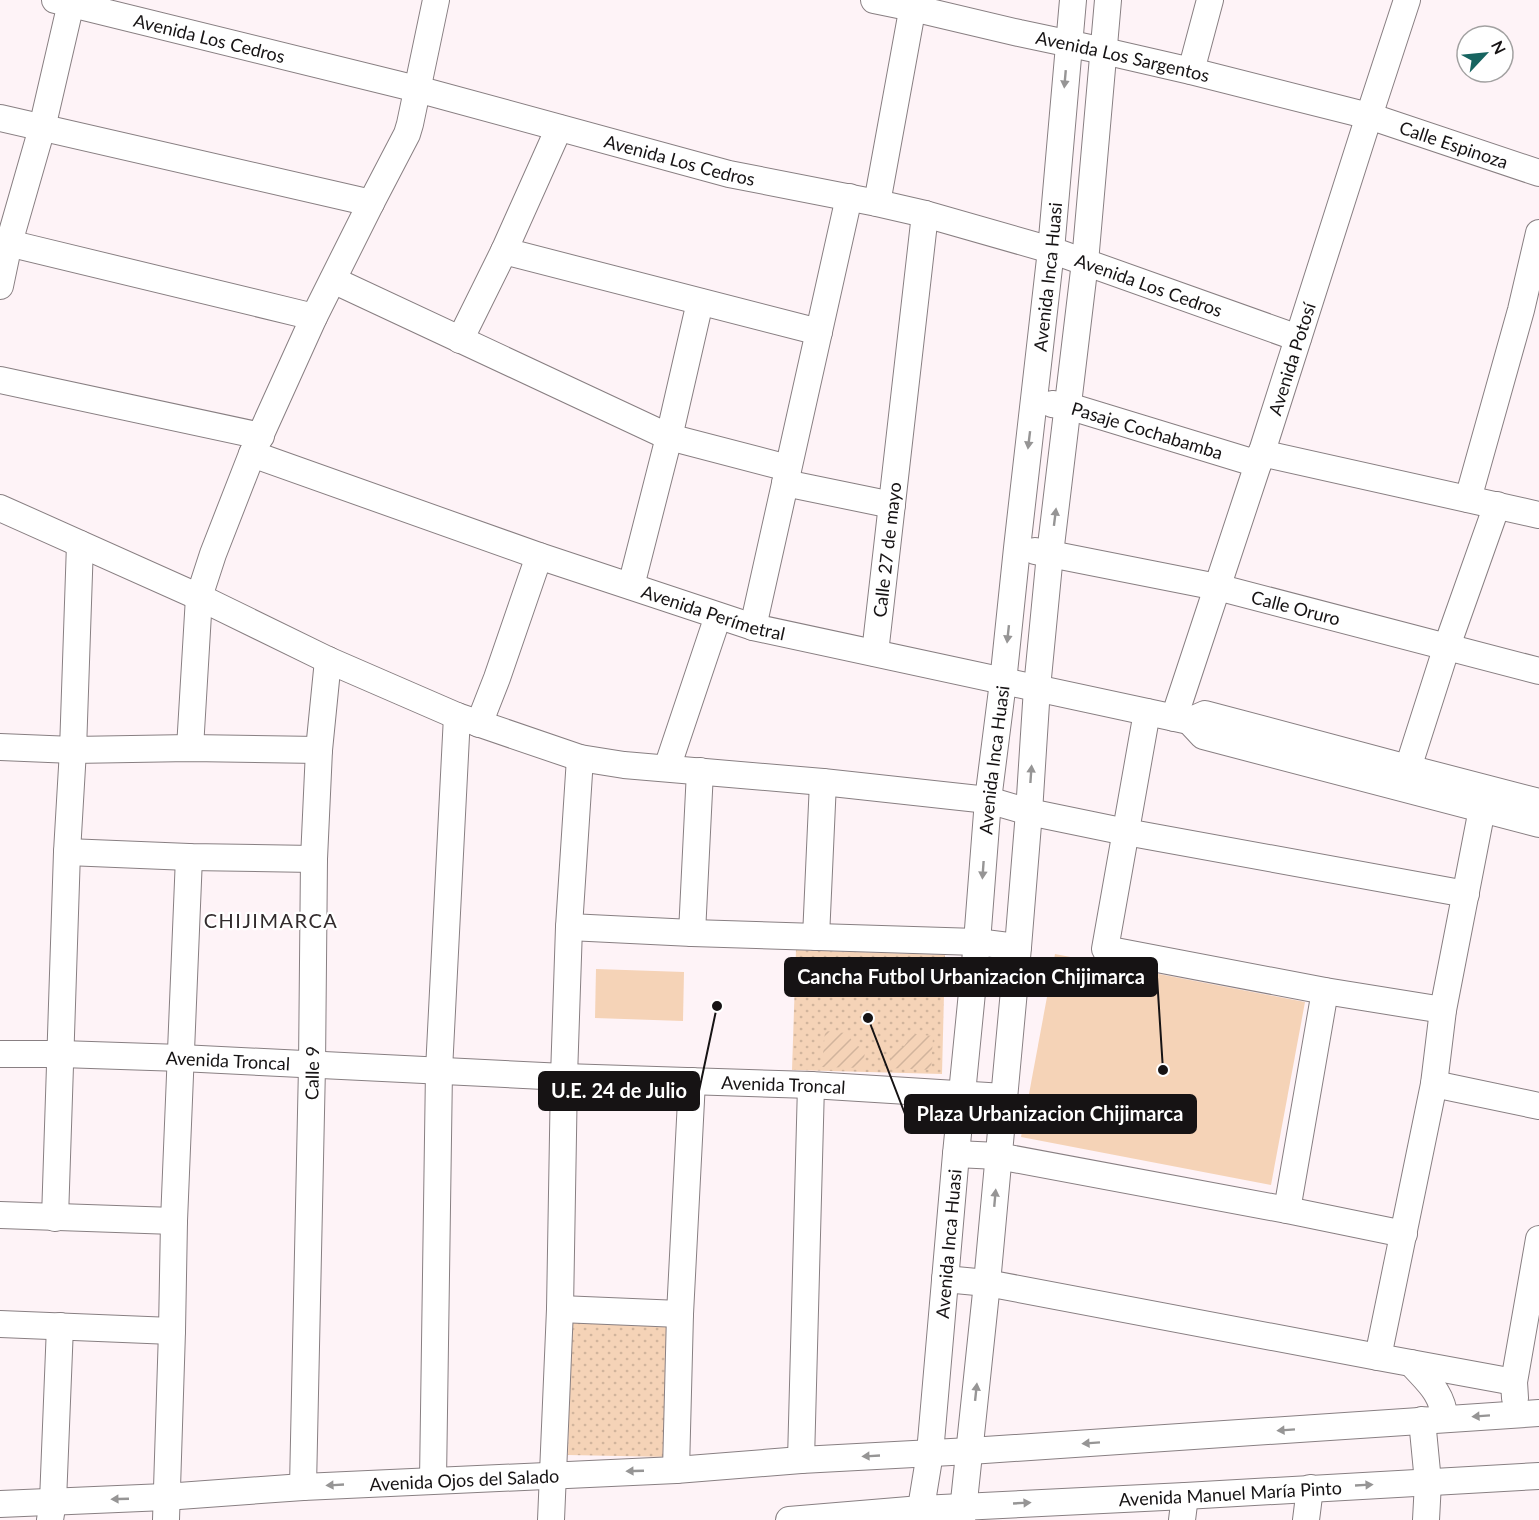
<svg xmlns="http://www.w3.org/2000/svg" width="1539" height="1520" font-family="Lato,sans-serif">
	<defs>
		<pattern id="park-dots" width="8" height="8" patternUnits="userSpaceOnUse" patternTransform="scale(1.5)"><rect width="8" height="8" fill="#f5d3b7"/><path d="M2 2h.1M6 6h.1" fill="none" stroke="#d1b49c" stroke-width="1.8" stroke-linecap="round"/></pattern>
		<pattern id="garden-furrows" width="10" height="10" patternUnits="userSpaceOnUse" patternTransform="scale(1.5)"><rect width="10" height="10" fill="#f5d3b7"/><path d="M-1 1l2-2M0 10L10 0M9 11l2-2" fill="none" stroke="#d1b49c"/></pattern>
	</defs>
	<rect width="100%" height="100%" fill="#fef3f7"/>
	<g fill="#f5d3b7">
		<polygon points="1055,954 1305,1002 1271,1185 1021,1137"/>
		<polygon points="596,969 684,972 683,1021 595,1018"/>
	</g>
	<g fill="url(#park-dots)">
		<polygon points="796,950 945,955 942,1074 792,1070"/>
		<polygon points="571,1322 672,1325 669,1457 568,1455"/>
	</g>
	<g fill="url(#garden-furrows)">
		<path d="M889,957L940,961L938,996H914C909,982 899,980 886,976Z"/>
		<polygon points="825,1031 846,1033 854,1043 865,1051 863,1068 822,1067"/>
		<polygon points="913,1034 933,1036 931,1070 890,1068 891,1053 904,1046"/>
	</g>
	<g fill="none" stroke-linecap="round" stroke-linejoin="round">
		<defs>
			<g id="minor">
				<path id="s1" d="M55,0L417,89L729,174L877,203L925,214L1051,250L1298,338"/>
				<path id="s2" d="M874,0L913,8L1019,33L1104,51L1191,71L1369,116L1539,173"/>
				<polyline points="1191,71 1210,0"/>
				<polyline points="0,118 371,203"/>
				<polyline points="877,203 914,0"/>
				<polyline points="0,241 314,317"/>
				<polyline points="504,251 819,332"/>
				<polyline points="333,280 669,437 788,468"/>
				<polyline points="0,286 9,243 42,128 71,3"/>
				<polyline points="460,340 504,251 559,128"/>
				<polyline points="0,380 261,436"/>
				<path id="s3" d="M1052,404L1068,406L1258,464"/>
				<polyline points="1261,453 1539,515"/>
				<path id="s4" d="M252,454L539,556L753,627L1189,721"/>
				<polyline points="785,483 892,505"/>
				<polyline points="1468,499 1521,310 1539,233"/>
				<polyline points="0,508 199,597 328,660 457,716 580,758 624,765 823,782 988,800 1029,812 1126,832 1466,894"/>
				<path id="s5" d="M1035,551L1217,587L1539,671"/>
				<polyline points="631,586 669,437 700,302"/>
				<polyline points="753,627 849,197"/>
				<path id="s6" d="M875,653L925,214"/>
				<polyline points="1147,712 1105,949 1325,991 1443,1010"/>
				<path id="s7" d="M1174,718L1258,464L1369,116L1407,0"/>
				<polyline points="1189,721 1203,736 1539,824"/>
				<polyline points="1189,721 1205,714 1408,768 1539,802"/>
				<polyline points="479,724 497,678 539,556"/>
				<polyline points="0,747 73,750 190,748 319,750"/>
				<polyline points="190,748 199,597 213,554 252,454 314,317 371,203 407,134 410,124 436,0"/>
				<polyline points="667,768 718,616"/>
				<polyline points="1408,768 1447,646 1497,505"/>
				<polyline points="67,852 189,857 314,859"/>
				<polyline points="569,927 692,933 977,942 1018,947"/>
				<polyline points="692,933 700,771"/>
				<polyline points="816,937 823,782"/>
				<path id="s8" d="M0,1054H61L181,1058L564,1077L811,1085L1004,1097"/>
				<polyline points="1434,1084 1539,1106"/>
				<polyline points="956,1154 998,1156 1287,1210 1404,1234"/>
				<polyline points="1287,1210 1325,991"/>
				<polyline points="0,1215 174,1221"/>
				<polyline points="55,1218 67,852 73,750 80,544"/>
				<polyline points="945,1279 987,1283 1378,1357 1514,1382"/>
				<polyline points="560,1309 680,1314"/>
				<polyline points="0,1324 172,1331"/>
				<polyline points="1378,1357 1434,1084 1443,1010 1482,809"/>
				<path d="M1411,1363C1428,1382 1442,1392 1445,1419"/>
				<polyline points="1515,1398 1514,1382 1539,1239"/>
				<polyline points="1422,1420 1428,1482 1426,1520"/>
				<polyline points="801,1460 811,1085"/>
				<polyline points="676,1470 680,1314 692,1081"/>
				<polyline points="433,1480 439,1070 457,716"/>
				<path id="s9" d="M303,1487L312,1066L314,859L319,750L328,660"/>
				<path id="s10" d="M0,1504L165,1497L303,1487L676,1470L801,1460L970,1451L1539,1413"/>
				<polyline points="50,1520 53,1501 60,1326"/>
				<polyline points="166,1520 172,1331 174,1221 189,857"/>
				<polyline points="551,1520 560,1309 564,1077 569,927 580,758"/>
				<path id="s11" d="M789,1520L921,1509L1185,1496L1539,1476"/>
				<path id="s12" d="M919,1520L930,1453L956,1154L977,942L988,800L1003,682L1017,548L1051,250L1073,0"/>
				<polyline points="962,1520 987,1283 1018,947 1029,812 1037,688 1050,554 1085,262 1108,0"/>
				<polyline points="1182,1520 1185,1496"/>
				<polyline points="1306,1520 1310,1488"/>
			</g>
		</defs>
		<use href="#minor" stroke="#887f82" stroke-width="28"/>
		<use href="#minor" stroke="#fff" stroke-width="26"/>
	</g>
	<defs><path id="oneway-solid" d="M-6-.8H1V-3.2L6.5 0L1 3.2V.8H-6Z" transform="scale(1.5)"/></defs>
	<g fill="#969595">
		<use href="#oneway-solid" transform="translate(1065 79) rotate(95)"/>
		<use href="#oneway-solid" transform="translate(1029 440) rotate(97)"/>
		<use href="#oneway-solid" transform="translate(1055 517) rotate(-83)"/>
		<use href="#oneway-solid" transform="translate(1008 634) rotate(96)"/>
		<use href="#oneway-solid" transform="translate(1031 774) rotate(-86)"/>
		<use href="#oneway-solid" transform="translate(983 870) rotate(94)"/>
		<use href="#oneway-solid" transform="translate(995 1198) rotate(-85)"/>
		<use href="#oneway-solid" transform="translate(976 1392) rotate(-84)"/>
		<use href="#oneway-solid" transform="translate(1481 1416) rotate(176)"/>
		<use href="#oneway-solid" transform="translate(1286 1430) rotate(176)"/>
		<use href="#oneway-solid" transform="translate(1091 1443) rotate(176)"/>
		<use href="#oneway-solid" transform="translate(871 1456) rotate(177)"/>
		<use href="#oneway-solid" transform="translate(635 1471) rotate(178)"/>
		<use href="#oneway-solid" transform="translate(335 1485) rotate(177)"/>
		<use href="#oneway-solid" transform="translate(1364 1485) rotate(-3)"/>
		<use href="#oneway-solid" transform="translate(120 1499) rotate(178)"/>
		<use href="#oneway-solid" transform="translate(1022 1503) rotate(-3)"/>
	</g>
	<g text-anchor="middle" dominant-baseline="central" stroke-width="4.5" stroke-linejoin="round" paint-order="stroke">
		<g font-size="18" fill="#161314" stroke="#fff">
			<text stroke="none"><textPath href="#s1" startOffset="159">Avenida Los Cedros</textPath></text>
			<text stroke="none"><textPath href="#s2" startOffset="255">Avenida Los Sargentos</textPath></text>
			<text stroke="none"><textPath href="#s2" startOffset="598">Calle Espinoza</textPath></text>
			<text stroke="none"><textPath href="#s1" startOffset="645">Avenida Los Cedros</textPath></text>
			<text stroke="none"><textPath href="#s12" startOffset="1250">Avenida Inca Huasi</textPath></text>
			<text stroke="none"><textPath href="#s1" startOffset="1131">Avenida Los Cedros</textPath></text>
			<text stroke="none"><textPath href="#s7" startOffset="378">Avenida Potosí</textPath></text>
			<text stroke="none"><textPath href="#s3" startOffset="99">Pasaje Cochabamba</textPath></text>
			<text stroke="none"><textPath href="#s6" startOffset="104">Calle 27 de mayo</textPath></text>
			<text stroke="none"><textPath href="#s5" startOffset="267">Calle Oruro</textPath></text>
			<text stroke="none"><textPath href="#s4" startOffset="488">Avenida Perímetral</textPath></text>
			<text stroke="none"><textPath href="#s12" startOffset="764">Avenida Inca Huasi</textPath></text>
			<text stroke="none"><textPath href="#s8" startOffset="228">Avenida Troncal</textPath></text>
			<text stroke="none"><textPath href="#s9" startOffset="414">Calle 9</textPath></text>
			<text stroke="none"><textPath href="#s8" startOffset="784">Avenida Troncal</textPath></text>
			<text stroke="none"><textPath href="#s12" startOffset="278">Avenida Inca Huasi</textPath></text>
			<text stroke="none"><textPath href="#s10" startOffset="465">Avenida Ojos del Salado</textPath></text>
			<text stroke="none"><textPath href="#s11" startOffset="442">Avenida Manuel María Pinto</textPath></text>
		</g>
		<g font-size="20" letter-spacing="1.5" fill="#322b2d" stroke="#fff">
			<text x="271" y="920">CHIJIMARCA</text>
		</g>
	</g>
	<path fill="none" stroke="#161314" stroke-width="2" d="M1163 1070L1157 977M717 1006L699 1091M868 1018L905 1114"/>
	<g fill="#161314" stroke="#fff" stroke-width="2">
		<circle cx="1163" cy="1070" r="6"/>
		<circle cx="717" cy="1006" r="6"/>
		<circle cx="868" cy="1018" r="6"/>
	</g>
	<g fill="#161314" stroke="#161314" stroke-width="2">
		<rect x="785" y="958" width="372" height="38" rx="6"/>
		<rect x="539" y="1072" width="160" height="38" rx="6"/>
		<rect x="905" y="1095" width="291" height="38" rx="6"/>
	</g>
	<g font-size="20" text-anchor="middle" font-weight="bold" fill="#fff">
		<text x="971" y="984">Cancha Futbol Urbanizacion Chijimarca</text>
		<text x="619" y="1098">U.E. 24 de Julio</text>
		<text x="1050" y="1121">Plaza Urbanizacion Chijimarca</text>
	</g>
	<g transform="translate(1485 54) rotate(64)"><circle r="28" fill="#ffffff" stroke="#a2a1a1" stroke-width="1.5"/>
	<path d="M0-4.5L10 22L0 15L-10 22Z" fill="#176460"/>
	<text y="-9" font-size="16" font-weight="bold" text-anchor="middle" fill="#161314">N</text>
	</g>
</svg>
